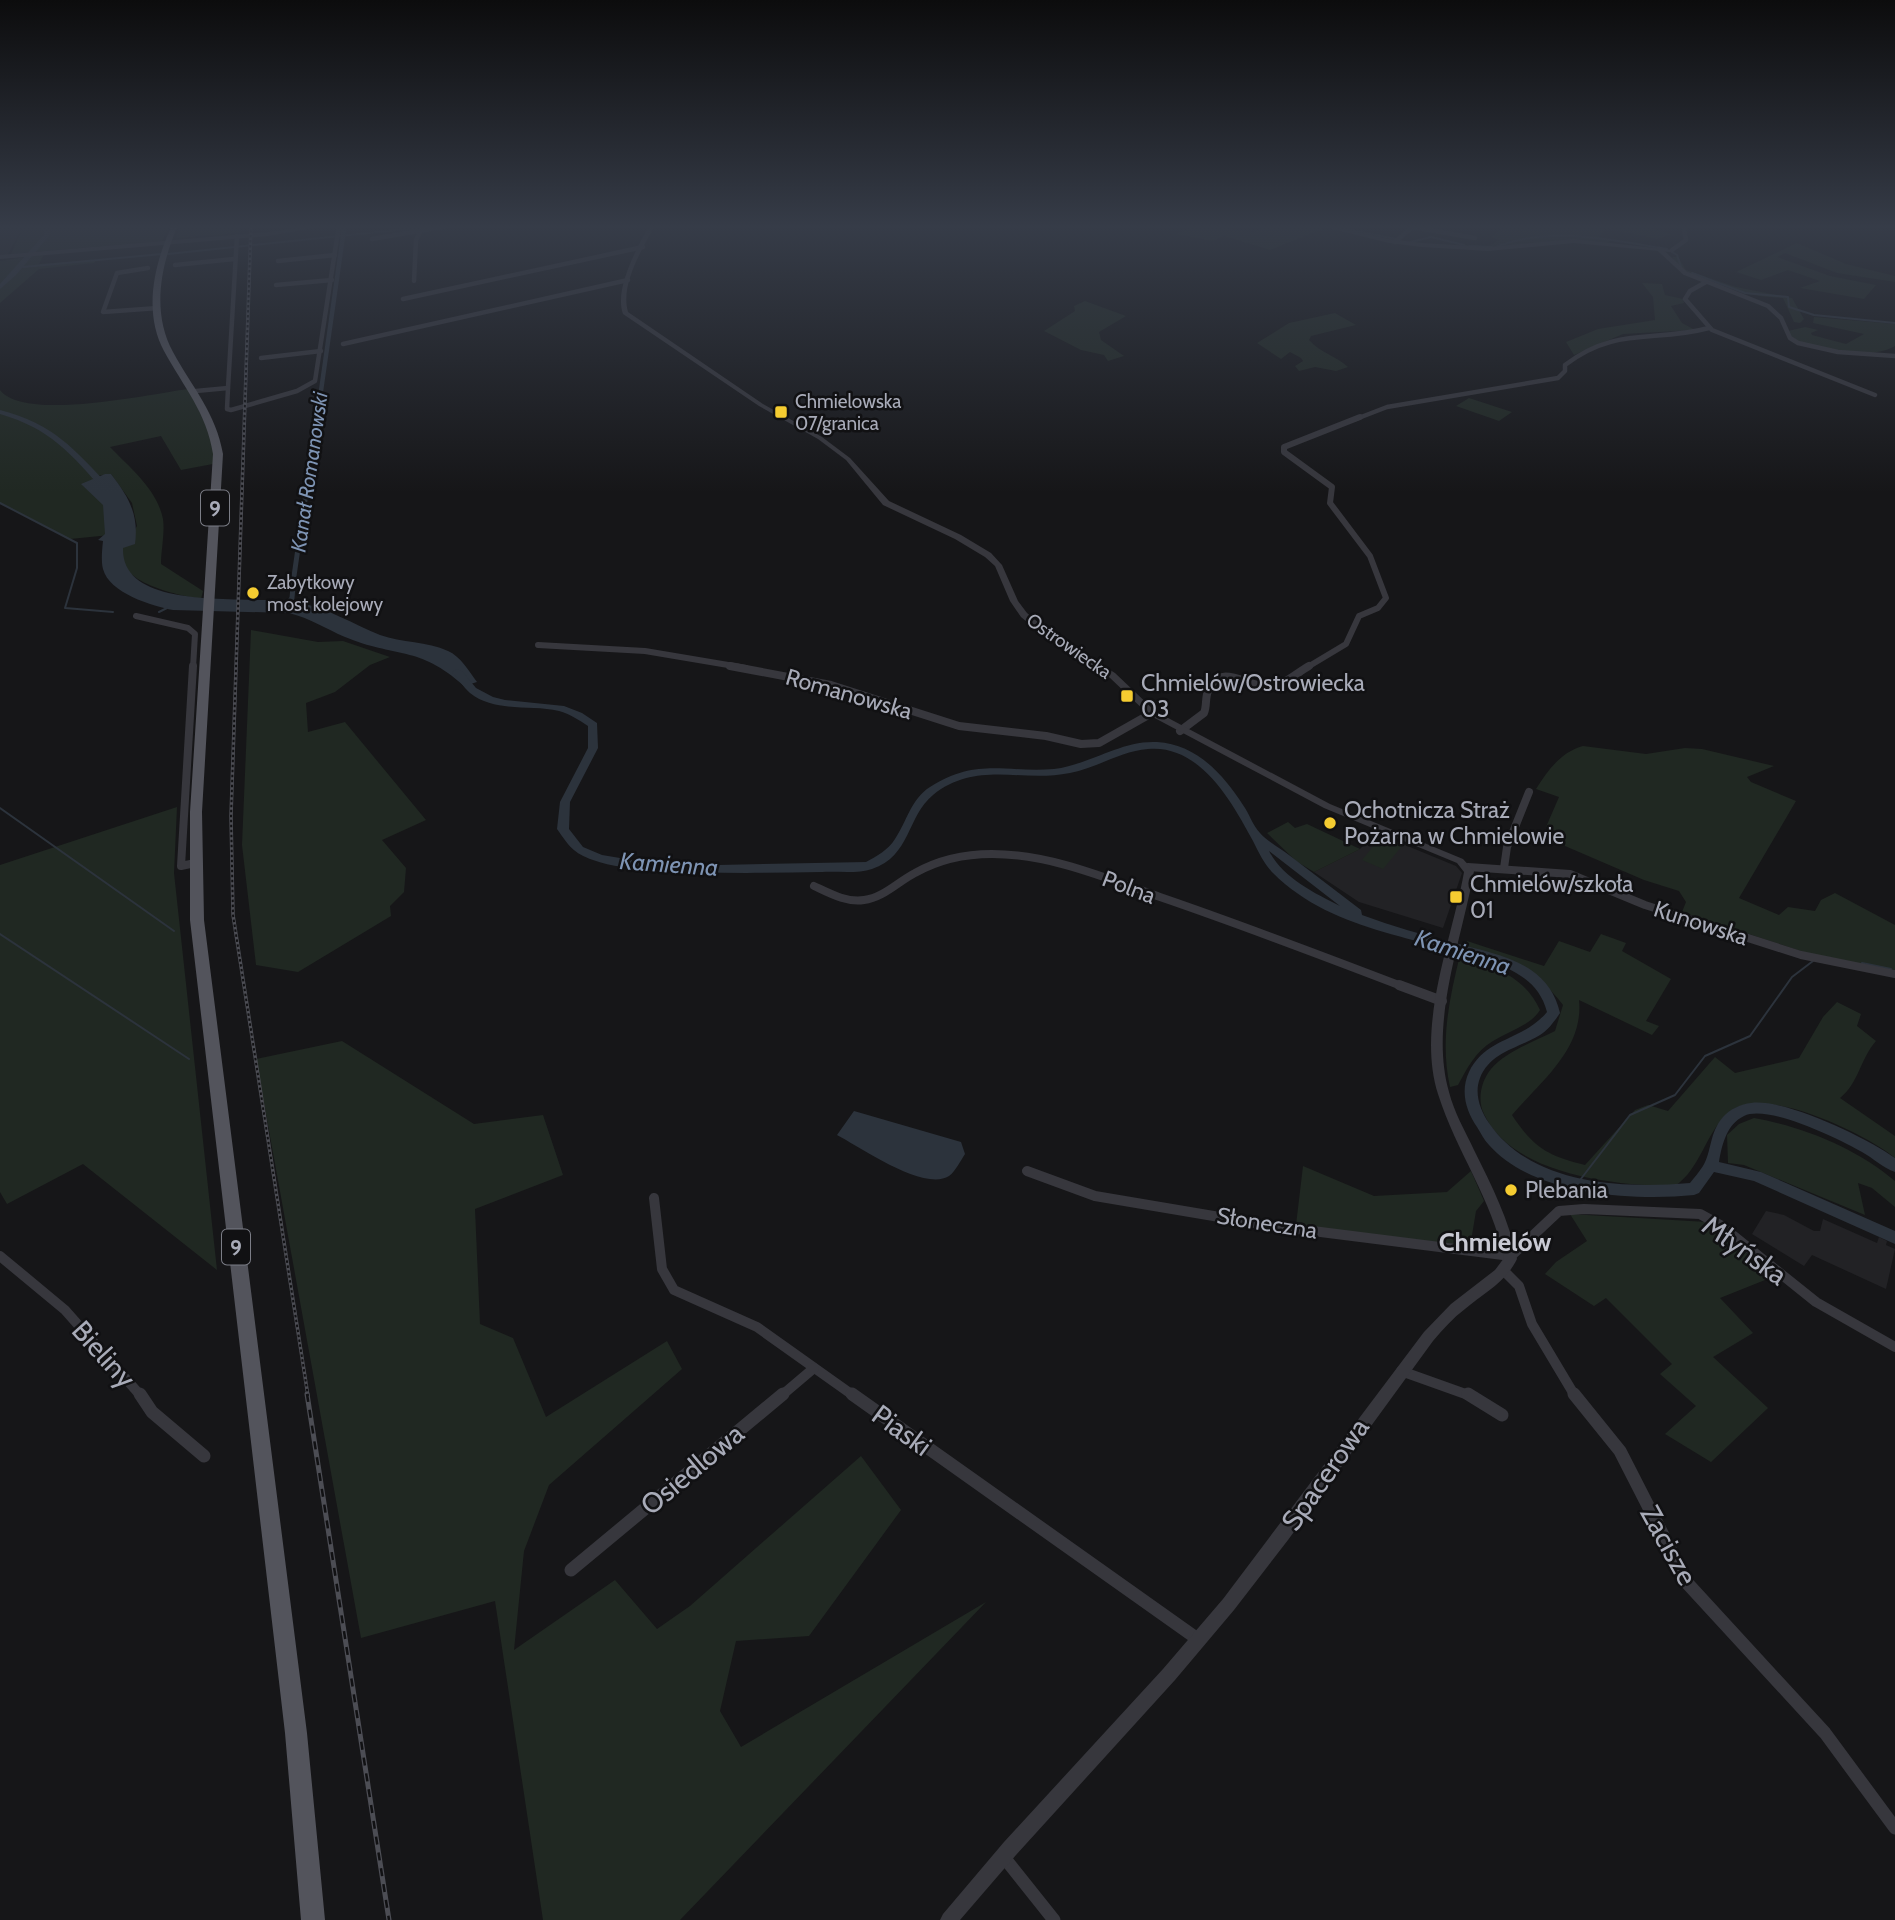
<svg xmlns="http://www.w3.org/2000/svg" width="1895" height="1920" font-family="Cabin,sans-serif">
	<rect width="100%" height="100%" fill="#161618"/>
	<g fill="#222225">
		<polygon points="0,225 24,225 7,256 0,257"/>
		<polygon points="1376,833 1456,866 1462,873 1443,928 1359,902 1314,872 1360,849"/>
		<polygon points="1766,1211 1784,1215 1814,1231 1820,1231 1823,1219 1877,1243 1879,1237 1887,1241 1886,1245 1895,1249 1886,1289 1812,1255 1804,1266 1752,1234"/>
	</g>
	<g fill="#202822">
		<polygon points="24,225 170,225 162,241 11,254"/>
		<polygon points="181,225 241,225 241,233 176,238"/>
		<polygon points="1197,225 1253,232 1269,225 1325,228 1270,250 1224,236 1213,241 1176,234"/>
		<path d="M1493,225H1650L1652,229L1672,234L1657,239L1600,227L1604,231L1599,237L1610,241L1608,243C1559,239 1514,248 1465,247L1464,245L1488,246L1499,240L1491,237L1502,229L1490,227Z"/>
		<polygon points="1797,243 1846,264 1895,276 1895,282 1837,273 1785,253 1777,257 1830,276 1876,285 1864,299 1800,288 1820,281 1788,270 1761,280 1736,272"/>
		<polygon points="44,254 39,264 96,260 94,263 39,269 0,303 0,261"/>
		<path d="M1672,257H1678L1686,270L1736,287L1792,298L1804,319L1800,323L1794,322L1783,298C1751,296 1747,295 1719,282C1700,273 1683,277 1672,257Z"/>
		<polygon points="1642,283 1662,284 1665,295 1683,299 1684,303 1671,306 1682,323 1695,330 1623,334 1574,355 1566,342 1598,329 1655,320 1653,297"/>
		<polygon points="1085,301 1126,316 1099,332 1101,340 1124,356 1108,361 1104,355 1081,350 1044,331 1075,311 1074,306"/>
		<path d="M1335,313L1356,325L1311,336L1309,340C1322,354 1335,355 1348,367L1336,371L1315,367L1299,371L1295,366L1303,361L1301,358L1290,352L1281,359L1257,343L1289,323Z"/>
		<path d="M1814,317L1895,324V346C1871,361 1816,350 1791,338L1788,331L1805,327L1818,330L1811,333L1812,335L1846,344L1864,334L1813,323Z"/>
		<path d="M188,389L196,391L218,463L181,470L161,436L110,447C130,468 157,489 163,519C165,533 161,551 161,564L203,591L201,599C179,595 115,583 122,550C124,542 133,533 137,526L132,503L111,474L96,476L116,498L120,534L70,539L0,503V390C24,422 150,394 188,389Z"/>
		<polygon points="1469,398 1512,412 1499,421 1456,406"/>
		<polygon points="251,630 318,642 343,641 390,657 370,665 335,692 306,703 308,732 345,722 426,820 382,840 406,868 404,892 390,906 391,916 298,972 256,965 242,845"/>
		<path d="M1583,746L1646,754L1685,748L1702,749L1774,766L1747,777L1751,782L1796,801L1739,898L1779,915L1788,907L1815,911L1821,900L1835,893L1895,925V970L1816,956L1682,912L1686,902L1679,891L1644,880L1565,846V835L1546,827L1559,797L1536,789C1548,770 1561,752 1583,746Z"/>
		<polygon points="177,807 174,873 217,1270 83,1164 7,1204 0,1192 0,865"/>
		<polygon points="1288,822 1295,828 1307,824 1360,849 1314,872 1296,861 1267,833"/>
		<polygon points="1381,837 1402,846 1383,869 1362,860"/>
		<path d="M1601,934L1626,943L1622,951L1671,979L1646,1021L1659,1026L1652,1035L1579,1000C1584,1049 1541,1081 1512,1115C1533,1147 1547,1156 1585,1165L1635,1110L1648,1105L1668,1111L1715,1057L1735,1073L1799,1058L1823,1017L1837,1002L1861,1014L1857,1026L1876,1041C1860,1059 1859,1083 1840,1098L1895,1136V1158C1866,1134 1760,1082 1728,1113C1705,1134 1701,1168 1675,1186C1617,1186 1512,1175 1484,1114C1477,1100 1481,1081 1491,1069C1505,1052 1535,1041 1555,1031L1563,1005C1534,968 1510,960 1466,946L1467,941L1544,966L1559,941L1590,952Z"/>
		<path d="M1460,955C1493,967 1524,975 1540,1010C1530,1026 1509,1031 1493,1041C1475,1052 1468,1067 1458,1085L1450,1087C1440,1042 1449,1000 1460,955Z"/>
		<polygon points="342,1041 474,1124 543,1115 563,1175 475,1209 480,1324 513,1338 546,1417 667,1341 682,1369 549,1485 524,1551 514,1650 615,1580 657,1629 690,1606 861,1456 901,1510 809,1636 736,1641 720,1711 741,1747 986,1602 680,1920 543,1920 495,1601 361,1638 256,1059"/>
		<path d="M1754,1118C1804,1127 1856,1148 1895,1181V1207L1872,1188L1858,1183L1865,1215L1744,1165L1728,1163L1727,1135L1739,1124Z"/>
		<polygon points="1303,1166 1374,1196 1447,1192 1471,1171 1484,1201 1476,1211 1470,1247 1296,1225"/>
		<polygon points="1570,1214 1707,1222 1775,1276 1720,1298 1753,1333 1713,1357 1768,1408 1711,1462 1665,1434 1696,1406 1660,1374 1672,1364 1606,1298 1594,1306 1545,1274 1556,1262 1587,1241"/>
	</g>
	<g fill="#2c333c">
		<path d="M105,474H111C129,497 139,515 135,544L123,548C121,616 260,593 301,603C329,609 353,624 380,635C402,643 427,641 448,651C460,656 469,671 477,682L464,686C419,645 395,658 345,637C326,629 310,618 289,613L173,610C152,606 109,593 103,569C101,561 102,550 103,541L98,540L105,534L103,505L81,484Z"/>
		<path d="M854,1111L961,1142L965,1154C961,1160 955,1172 949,1176C924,1192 860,1147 837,1135Z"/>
	</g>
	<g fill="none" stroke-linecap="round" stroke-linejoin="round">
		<g stroke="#2c333c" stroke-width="2">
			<polyline points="1325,225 1396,239"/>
			<polyline points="1411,242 1431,237 1464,245"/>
			<polyline points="1470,246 1492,247"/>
			<path d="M1498,246C1554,226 1610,240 1667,249"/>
			<polyline points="1672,252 1677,255 1681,267"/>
			<polyline points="168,254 426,227"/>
			<polyline points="23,267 162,254"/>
			<polyline points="1692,273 1745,293 1788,297 1789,307 1814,315 1895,323"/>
			<polyline points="0,503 77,543 77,568 65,608 113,612"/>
			<polyline points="159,612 167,608"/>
			<polyline points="0,808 174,931"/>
			<polyline points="0,934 189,1059"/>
			<polyline points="1862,963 1891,969"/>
			<polyline points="1577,1184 1630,1115 1675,1095 1705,1056 1750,1036 1792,977 1813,961"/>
		</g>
		<g stroke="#2c333c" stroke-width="4.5">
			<polyline points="343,233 346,225"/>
			<polyline points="317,419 343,236"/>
		</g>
		<g stroke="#2c333c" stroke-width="5">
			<polyline points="293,583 317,417"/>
			<polyline points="286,606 292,598 293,587"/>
		</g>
		<g fill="#2c333c" fill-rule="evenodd">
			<polygon points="44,225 50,225 50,235 16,275 0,289 0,284 44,235"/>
			<path d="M0,410C54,424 73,448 110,487V491H104C70,453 51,429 0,414Z"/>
			<path d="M457,669L463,672L476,688L493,697L505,700L564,706L582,713L597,723L598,748L570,802L569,829L583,847L602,855L632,860L718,865L866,862C877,856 888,850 895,839C907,821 911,799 930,787C977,757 1005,773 1054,769C1089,765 1121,740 1157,742C1196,744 1223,774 1243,805C1249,813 1253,826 1260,833C1267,841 1280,848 1289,855C1313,873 1337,892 1361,910L1362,915C1392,926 1423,935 1455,943C1480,950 1509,955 1531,970C1546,980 1556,995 1560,1013L1558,1016C1553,1023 1547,1031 1540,1035C1519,1048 1490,1052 1480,1078C1474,1093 1480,1110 1489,1123C1531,1185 1622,1189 1690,1183C1694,1178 1699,1172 1703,1166C1712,1151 1709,1133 1723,1117C1730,1109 1741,1104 1751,1103C1785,1098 1867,1138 1895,1158V1172C1883,1168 1873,1158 1862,1152C1839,1139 1768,1104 1744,1116C1727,1124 1722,1144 1719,1162L1761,1172L1895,1231V1244L1754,1181L1714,1172L1699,1193L1694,1195C1632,1201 1533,1195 1489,1145C1484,1140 1481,1133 1477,1127C1466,1111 1460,1091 1469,1072C1486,1037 1523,1041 1547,1012C1541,989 1526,977 1505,967C1429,937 1335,935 1273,873C1264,864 1259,853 1253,841C1232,802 1200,744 1148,749C1121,751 1097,768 1070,773C1021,783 977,760 933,795C907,816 911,856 872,869C858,874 837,871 822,872C766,873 709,874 653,870C633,868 611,867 593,860C573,853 569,846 557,829L560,802L588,748V726C579,720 570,714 559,711C530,704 495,713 470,693C463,687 458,678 452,672ZM1269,851L1340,906C1314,893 1283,878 1269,851Z"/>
		</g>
		<g stroke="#37373d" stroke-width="4.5">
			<polyline points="370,225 381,225"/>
			<polyline points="372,239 453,225"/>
			<polyline points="1395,242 1412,227 1475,238"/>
			<polyline points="1659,249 1685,273 1768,306 1781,318 1790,338 1798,343 1838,352 1895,356"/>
			<polyline points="1672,250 1686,240 1684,229"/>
			<polyline points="278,261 335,255"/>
			<polyline points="175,265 234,259"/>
			<polyline points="148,268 117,273 103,312 158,308"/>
			<polyline points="414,281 416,240 421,230"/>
			<polyline points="1706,282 1690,291 1685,299 1712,330 1875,395"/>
			<polyline points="276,285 332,280"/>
			<polyline points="403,299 643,247"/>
			<polyline points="343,344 628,280"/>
			<polyline points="261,358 321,351"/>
			<polyline points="228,388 237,236"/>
			<polyline points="196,391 228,388 227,409 231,410 297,391 315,381 339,225"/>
			<path d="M1356,419L1387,407L1558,378L1565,371V365C1616,326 1653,343 1709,328"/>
		</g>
		<g stroke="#37373d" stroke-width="6">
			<polyline points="136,616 188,628 195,634 193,668"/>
			<polyline points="538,645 645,651 746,668"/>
			<polyline points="1306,668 1346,644 1359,616 1378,608 1386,598 1370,556 1330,503 1332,487 1284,452 1284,447 1360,417"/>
		</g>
		<g stroke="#37373d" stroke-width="8">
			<polyline points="193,666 181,866 195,863"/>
			<polyline points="730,666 831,685 959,726 1046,736 1081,744 1099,743 1152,713"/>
			<path d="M1180,731L1204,713C1207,706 1205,698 1208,691C1219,660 1250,689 1271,687C1283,686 1298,672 1309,666"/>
			<polyline points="1468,867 1570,874 1645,905 1801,955 1895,974"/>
			<polyline points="1504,868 1507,847 1529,792"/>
			<path d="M814,886C829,893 847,903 864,900C883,898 899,881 915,873C938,860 966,854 992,854C1050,854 1106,878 1160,897C1242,925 1323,956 1404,987"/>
		</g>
		<g stroke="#37373d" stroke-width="10">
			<polyline points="1399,985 1442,1001"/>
			<polyline points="1027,1171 1095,1196 1273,1226 1511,1256 1559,1211 1584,1209 1700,1214 1720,1225 1816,1302 1895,1347"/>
			<polyline points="654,1198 662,1269 674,1290 757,1327 854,1396"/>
			<polyline points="0,1256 65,1310 141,1396"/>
			<polyline points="1505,1272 1519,1286 1532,1324 1575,1396"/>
			<polyline points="1401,1371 1471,1396"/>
			<polyline points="781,1396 814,1368"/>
		</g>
		<g stroke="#37373d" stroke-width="13">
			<polyline points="140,1394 152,1412 204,1456"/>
			<polyline points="852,1394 1199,1640"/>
			<polyline points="1468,1394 1502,1415"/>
			<polyline points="1574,1394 1620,1451 1688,1584 1825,1733 1895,1828"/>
			<polyline points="571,1570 783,1394"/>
			<polyline points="1003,1856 1054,1920"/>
		</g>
		<g fill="#37373d" fill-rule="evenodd">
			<polygon points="320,225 331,225 268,236 0,259 0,255 268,232"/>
			<path d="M649,225H655C642,250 620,284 628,312L763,404L822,437L850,458L889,501L961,535L991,553L1002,565L1018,601L1027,613L1052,634L1115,673L1155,711L1330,804L1463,859L1474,871C1462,940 1429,1022 1449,1092C1454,1112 1465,1131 1474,1150C1492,1186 1509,1220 1517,1259C1506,1282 1484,1293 1465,1309C1453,1318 1443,1329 1433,1341L1288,1540L1234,1610L1175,1680L1016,1855L960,1920H940L943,1914L1004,1842L1163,1669L1223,1599L1424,1332L1451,1304L1495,1270L1504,1258C1492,1199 1456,1151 1438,1094C1416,1025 1452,940 1464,872L1457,863L1324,808L1149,715L1109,677L1046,638L1021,617L1010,601L995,566L985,557L955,539L883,505L846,460L818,439L759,406L623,314C614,288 637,249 649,225Z"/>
			<polygon points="1316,225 1324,225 1389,239 1422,243 1488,247 1574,239 1673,250 1670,252 1574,243 1488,251 1422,247 1389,243"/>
		</g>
		<path fill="#53545c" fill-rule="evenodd" d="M172,225H178C161,264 151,312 173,352C192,387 216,413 223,454L202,812L204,920L307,1733L325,1920H301L285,1733L190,920V812L213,454C207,413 183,386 164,351C143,312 154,264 172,225Z"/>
		<defs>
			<polyline id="rail-far1" points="251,225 231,816 233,915 308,1396"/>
			<polyline id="rail" points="307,1394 389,1920"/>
		</defs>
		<use href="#rail-far1" stroke="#4c4d54" stroke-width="3.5"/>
		<use href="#rail" stroke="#4c4d54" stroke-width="5"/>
		<use href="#rail-far1" stroke="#111113" stroke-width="2" stroke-dasharray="2.5" stroke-linecap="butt"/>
		<use href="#rail" stroke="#111113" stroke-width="2.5" stroke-dasharray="8" stroke-linecap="butt"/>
	</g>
	<linearGradient id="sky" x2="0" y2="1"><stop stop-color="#0c0c0d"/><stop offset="0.46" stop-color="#363c48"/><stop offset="1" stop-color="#363c48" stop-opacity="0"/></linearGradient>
	<rect width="1895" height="493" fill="url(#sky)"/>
	<g fill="#f5cc31" stroke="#111113" stroke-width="2.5">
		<rect x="774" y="405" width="14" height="14" rx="3.5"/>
		<circle cx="253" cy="593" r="7"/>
		<rect x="1120" y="689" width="14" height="14" rx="3.5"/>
		<circle cx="1330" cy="823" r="7"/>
		<rect x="1449" y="890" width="14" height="14" rx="3.5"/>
		<circle cx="1511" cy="1190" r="7"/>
	</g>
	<g text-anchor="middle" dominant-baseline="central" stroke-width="5" stroke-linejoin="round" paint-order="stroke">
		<g font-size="19" fill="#a8abb8" stroke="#111113" text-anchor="start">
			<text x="795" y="401">Chmielowska<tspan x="795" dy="22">07/granica</tspan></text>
			<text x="267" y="582">Zabytkowy<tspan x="267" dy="22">most kolejowy</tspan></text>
		</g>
		<g font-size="19" fill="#a8abb8" stroke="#111113">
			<text transform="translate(1069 646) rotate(35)">Ostrowiecka</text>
		</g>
		<g font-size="21" font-style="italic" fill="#7e94b4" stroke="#111113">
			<text transform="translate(309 472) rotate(-82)">Kanał Romanowski</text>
		</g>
		<g fill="#111113" stroke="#7b7d86" stroke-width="2">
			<rect x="201" y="490.5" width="28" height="35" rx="5"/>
			<rect x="222" y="1229.5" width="28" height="35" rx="5"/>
		</g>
		<g font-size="21" font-weight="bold" fill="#a8abb8">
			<text x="215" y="508">9</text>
			<text x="236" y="1247">9</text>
		</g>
		<g font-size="23" fill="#a8abb8" stroke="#111113" text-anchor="start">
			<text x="1141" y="683">Chmielów/Ostrowiecka<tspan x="1141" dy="26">03</tspan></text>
			<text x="1344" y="810">Ochotnicza Straż<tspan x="1344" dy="26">Pożarna w Chmielowie</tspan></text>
			<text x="1470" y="884">Chmielów/szkoła<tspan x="1470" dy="26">01</tspan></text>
			<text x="1525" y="1190">Plebania</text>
		</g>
		<g font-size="23" fill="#a8abb8" stroke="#111113">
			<text transform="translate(849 694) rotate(16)">Romanowska</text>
			<text transform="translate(1129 887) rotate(21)">Polna</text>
			<text transform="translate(1701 923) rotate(18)">Kunowska</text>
			<text transform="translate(1267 1223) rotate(9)">Słoneczna</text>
		</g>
		<g font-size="24" font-style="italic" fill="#7e94b4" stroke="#111113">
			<text transform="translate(669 864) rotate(4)">Kamienna</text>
			<text transform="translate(1463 952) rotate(18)">Kamienna</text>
		</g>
		<g font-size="26" font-weight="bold" fill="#c9cad4" stroke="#111113">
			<text x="1495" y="1242">Chmielów</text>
		</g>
		<g font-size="28" fill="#a8abb8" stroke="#111113">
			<text transform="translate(1745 1250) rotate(36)">Młyńska</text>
			<text transform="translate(104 1354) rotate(48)">Bieliny</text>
			<text transform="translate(902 1430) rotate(36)">Piaski</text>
			<text transform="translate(692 1469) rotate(-40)">Osiedlowa</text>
			<text transform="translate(1325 1474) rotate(-55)">Spacerowa</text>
			<text transform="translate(1669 1545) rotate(61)">Zacisze</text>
		</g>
	</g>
</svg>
